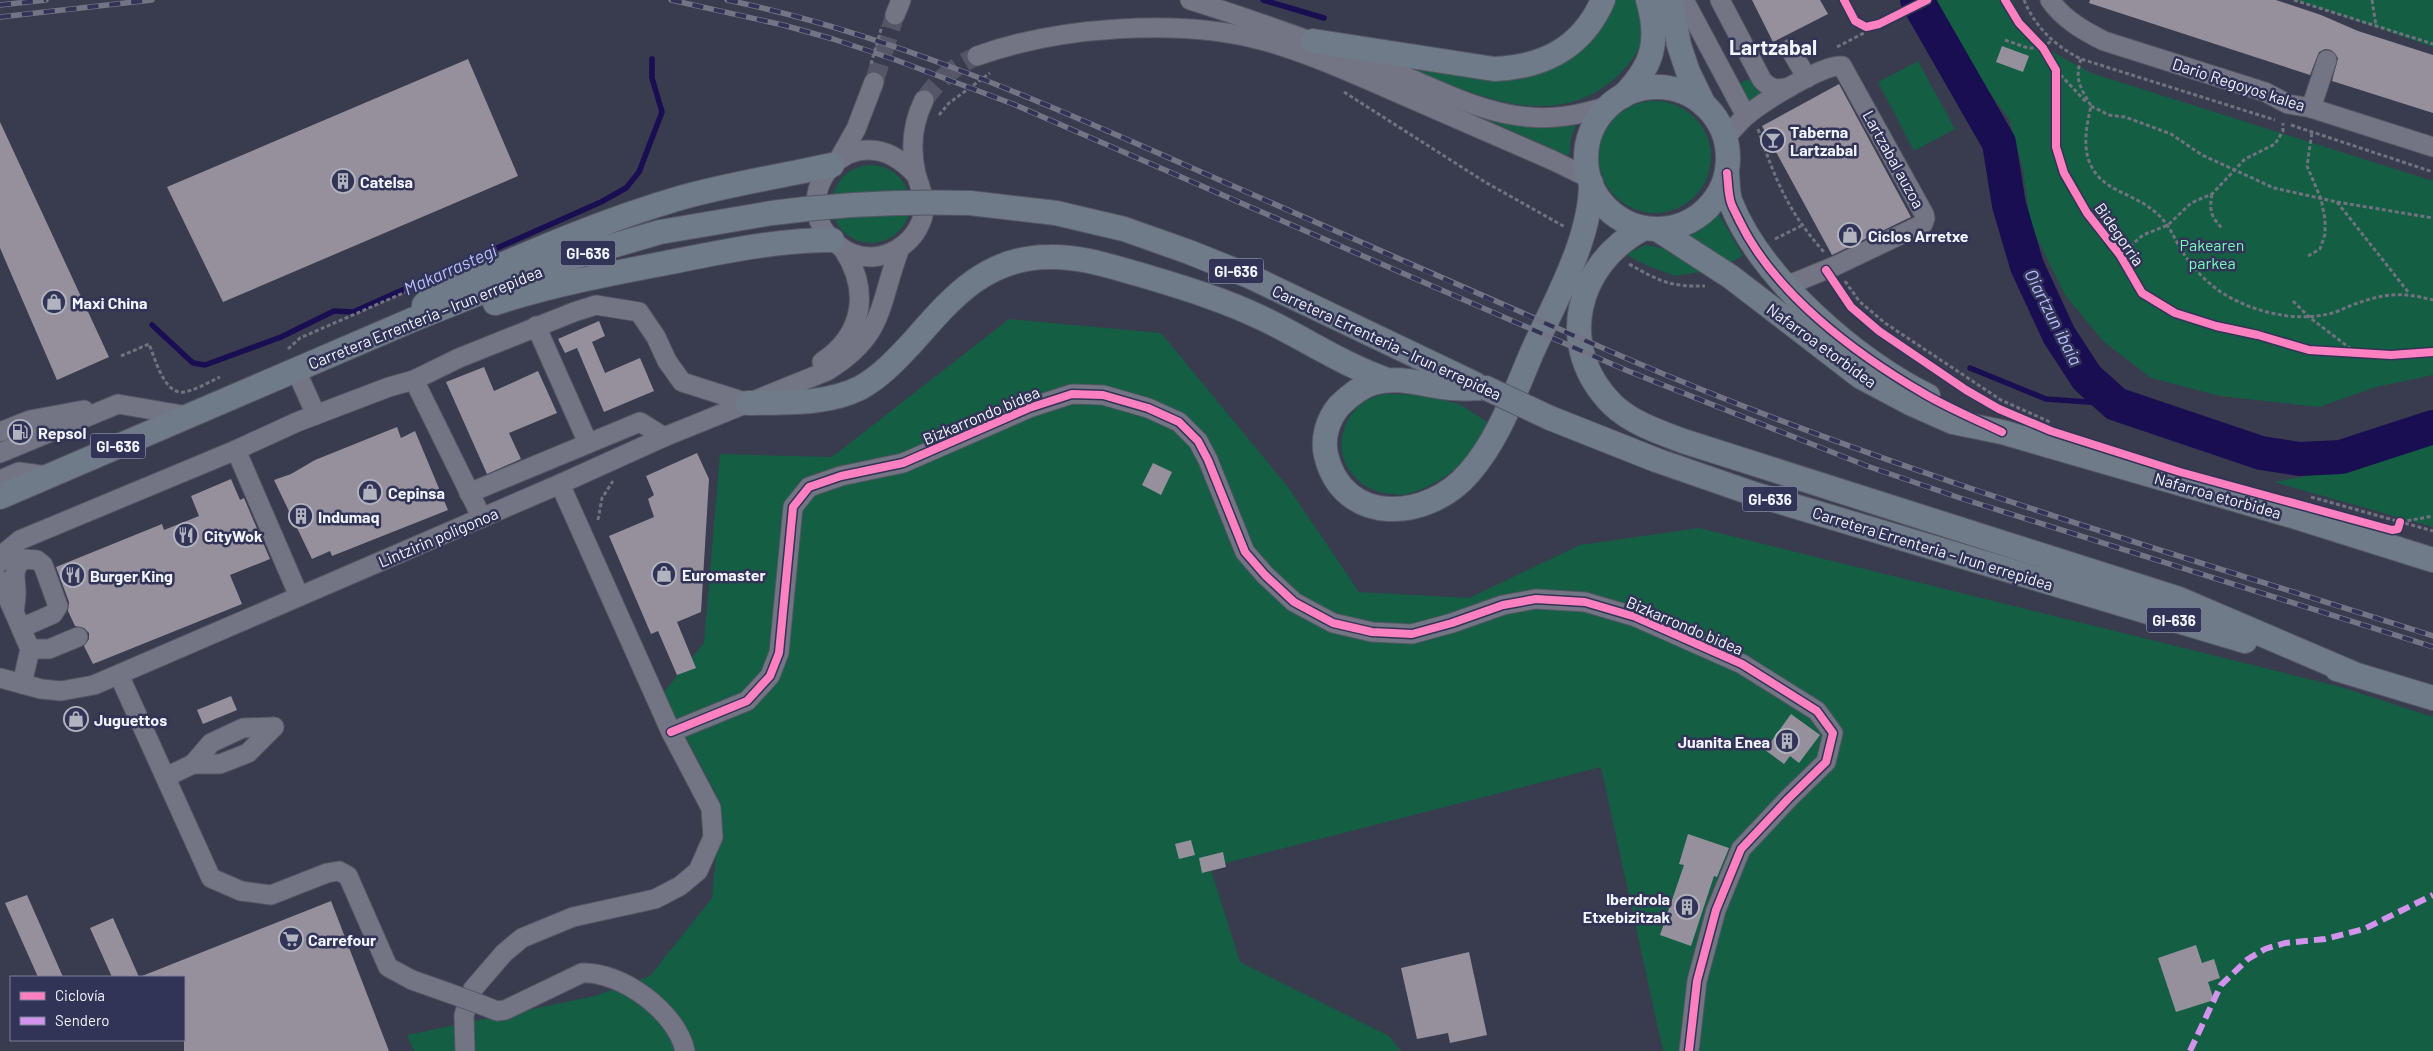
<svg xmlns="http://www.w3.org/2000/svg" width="2433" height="1051" font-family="Barlow,sans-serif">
	<rect width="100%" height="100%" fill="#393b4e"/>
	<g fill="#145e43">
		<path d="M1609,0H1637C1639,10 1644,24 1643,34C1641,52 1625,70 1612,81C1548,133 1471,92 1405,67L1520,78Z"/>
		<polygon points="1930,0 2013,0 2019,14 2049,50 2091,73 2433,181 2433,375 2376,387 2319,407 2220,396 2151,378 2103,341 2065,295 2031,226 2023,170 2009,119 1970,66"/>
		<polygon points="2296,0 2433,0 2433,47"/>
		<polygon points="1918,61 1955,129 1914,151 1878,82"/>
		<polygon points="1751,78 1761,93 1759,98 1750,104 1739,84"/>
		<circle cx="1655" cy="157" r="56"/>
		<polygon points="1456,106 1577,122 1571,138 1569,156"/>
		<circle cx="871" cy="204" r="39"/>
		<polygon points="1717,211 1743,256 1728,264 1686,236 1701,228"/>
		<path d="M1646,245C1669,248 1688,258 1707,271L1675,276L1648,266L1625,254Z"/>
		<polygon points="1009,319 1161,333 1288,487 1359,592 1469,598 1580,545 1699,528 2341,687 2433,717 2433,1051 1663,1051 1601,767 1210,867 1240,962 1389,1036 1401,1051 414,1051 407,1035 595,996 650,976 712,898 721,804 663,693 704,643 720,454 832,457"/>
		<path d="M1384,394L1422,395L1459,404L1489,423C1478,440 1467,460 1451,472C1440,481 1421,491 1407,494C1402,496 1396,494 1392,494C1344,490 1324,438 1360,405C1365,400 1376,397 1384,394Z"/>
		<polygon points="2433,442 2433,527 2274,482 2352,468"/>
	</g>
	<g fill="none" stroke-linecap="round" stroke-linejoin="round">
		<g stroke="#1a0e52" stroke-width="5.5">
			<polyline points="1263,0 1324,18"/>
			<polyline points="152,325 193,363 205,365 281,337 334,311 353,312 601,202 626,188 639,172 662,112 652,78 652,59"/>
			<polyline points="1970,368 2046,399 2116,404"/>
		</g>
		<polyline stroke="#1a0e52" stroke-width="34" points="1917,0 1999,143 2009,205 2027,266 2059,335 2087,378 2116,404 2261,453 2300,459 2341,457 2433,427"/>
	</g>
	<g fill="#96909d">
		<polygon points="1752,0 1820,0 1828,14 1773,42"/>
		<polygon points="2090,0 2276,0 2321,15 2358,31 2433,55 2433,113 2332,81 2338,58 2331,50 2325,49 2319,52 2310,75 2089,3"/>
		<polygon points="2002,46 2029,56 2023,72 1996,62"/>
		<polygon points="468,59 518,176 223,302 167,187"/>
		<polygon points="1839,84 1911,217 1832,255 1762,126"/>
		<polygon points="0,122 109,357 57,380 0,248"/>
		<polygon points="599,321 605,336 592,342 605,373 640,358 654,391 604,412 577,348 565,353 558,339"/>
		<polygon points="484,367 494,391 538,371 557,413 509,433 521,459 487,474 446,382"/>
		<polygon points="397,427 401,438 415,431 448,510 332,556 330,551 312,559 274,480 291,474 315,460"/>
		<polygon points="697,453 709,479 701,612 677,622 696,668 677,675 658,631 651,634 609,536 654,517 648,499 654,495 646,476"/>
		<polygon points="1153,463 1172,472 1161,495 1142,485"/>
		<polygon points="231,479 240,500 244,498 270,559 230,575 242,604 93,664 84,646 89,639 89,633 84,628 75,626 68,611 69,602 56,567 162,524 164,530 199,516 191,496"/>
		<polygon points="231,696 237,710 203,724 197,710"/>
		<polygon points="1791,714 1820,735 1799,763 1790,756 1784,764 1765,750"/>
		<polygon points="1688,834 1729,848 1717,877 1714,876 1691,946 1660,935 1684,865 1679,864"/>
		<polygon points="1191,840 1195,855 1179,859 1175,844"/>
		<polygon points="1223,852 1226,867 1202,873 1199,858"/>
		<polygon points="27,895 63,977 38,977 5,903"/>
		<polygon points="331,901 389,1051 184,1051 184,977 142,976"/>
		<polygon points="113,918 139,977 112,977 90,928"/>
		<polygon points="2196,945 2202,963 2214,959 2220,978 2208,982 2214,1000 2176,1012 2158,958"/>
		<polygon points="1469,952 1487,1035 1450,1043 1448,1033 1417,1039 1401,968"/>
	</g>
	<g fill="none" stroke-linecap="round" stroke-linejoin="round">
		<g stroke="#555768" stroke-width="19" stroke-dasharray="19 9" stroke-linecap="butt">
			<polyline points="874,82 895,15"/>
			<path d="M924,100C938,80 954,66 977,56"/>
		</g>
		<defs>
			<g id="minor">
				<path d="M1190,0C1260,22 1328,47 1397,73C1439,90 1483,114 1529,117C1557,120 1584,114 1611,105"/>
				<polyline points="1684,0 1746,116"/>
				<path d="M1720,0L1762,80C1771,90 1777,90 1790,87"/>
				<path d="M2050,0C2063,19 2084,31 2104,41L2265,92L2288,104L2311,108L2433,147"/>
				<polyline points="895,15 901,0"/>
				<polyline points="1790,49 1807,78"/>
				<path d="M977,56C1057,27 1179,18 1261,40C1306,52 1347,71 1389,89C1443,113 1498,136 1552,160L1589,178"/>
				<polyline points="2311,108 2327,60"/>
				<path d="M1725,138C1732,131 1739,122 1746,116C1763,102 1822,64 1842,66L1924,214L1925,218L1923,224L1835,266L1786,286"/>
				<polyline points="839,159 856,129 874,82"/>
				<path d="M916,175C854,105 779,199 837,244C846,252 859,257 872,257C890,256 909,245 918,228C930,207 922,194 916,174C910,148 912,124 924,100"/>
				<polyline points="536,326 588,443"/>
				<path d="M822,362C864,334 870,290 843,249"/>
				<polyline points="296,370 316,415"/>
				<polyline points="414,380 482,518"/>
				<polyline points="0,432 30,420 84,410"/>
				<polyline points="236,450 299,596"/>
				<polyline points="0,453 118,404 188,416"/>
				<polyline points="0,480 19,472 48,476"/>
				<polyline points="469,493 640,422 664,437"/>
				<polyline points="0,562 2,555 20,540 236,450 297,422 389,387 414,380 459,358 574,312 596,305 639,312 656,337 667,361 682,382 748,403"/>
				<polyline points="0,580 30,649 22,684"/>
				<path d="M14,612C15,606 16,599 16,592C16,577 11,571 23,559L37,560L43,565L58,606L53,614L21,628"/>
				<polyline points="30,649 49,649 78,637"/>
				<polyline points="119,675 211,878 241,891 271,895 327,873 339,871 348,876 388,967 412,980 449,993"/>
				<path d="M0,678L41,689L61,691L94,685L560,484L664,437L827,371C886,335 878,305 900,248"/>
				<polyline points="671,732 747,701 770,676 779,653 793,507 809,487 841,476 903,463 1029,408 1072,394 1103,395 1148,408 1179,422 1198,441 1208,460 1245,552 1265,575 1294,602 1333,623 1372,632 1412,634 1452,623 1503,605 1536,599 1585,602 1636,617 1742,664 1817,711 1833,733 1826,762 1788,799 1741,849 1716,910 1697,981 1689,1051"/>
				<polyline points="193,764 220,764 248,753 274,727"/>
				<polyline points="166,777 193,764 211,743 243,728 274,727"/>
				<path d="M482,1005L497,1011L505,1010L582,973C621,971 677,1012 685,1051"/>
				<polyline points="465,1051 464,1015 473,989 504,953 522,938 573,917 655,899 680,886 698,871 713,837 711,808 671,732 560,484"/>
			</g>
			<g id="major">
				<polyline points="1671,0 1679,45 1688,72 1704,105"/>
				<path d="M1313,41L1494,69C1544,67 1582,48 1603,0"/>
				<circle cx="1657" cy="158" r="71"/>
				<path d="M1623,96C1653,66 1660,41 1648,0"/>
				<path d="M1727,173C1728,182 1727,194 1731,203C1761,278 1856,361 1928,396"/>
				<polyline points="970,203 1056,213 1124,229 1189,252 1249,276 1475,384"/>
				<path d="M1644,228C1575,264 1555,348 1613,405C1632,423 1659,432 1683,441L2179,599L2352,673"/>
				<polyline points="1657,229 1731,277 1861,377 1910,403 1953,422 2002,432 2296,517 2433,560"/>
				<path d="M495,303C551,285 608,274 666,263C721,252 775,240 832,240"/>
				<path d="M424,305L432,295C513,260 594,223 680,198C730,184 782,176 832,165"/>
				<path d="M1486,388C1474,388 1463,389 1452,388C1425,386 1400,375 1373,383C1360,387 1349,396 1339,406C1328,419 1322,438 1326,455C1343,527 1428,521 1469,473C1498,440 1513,397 1530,357C1553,304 1591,241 1591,183"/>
				<path d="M748,403C785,402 826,405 860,388C880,377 895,361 911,344C950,300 984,257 1049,257C1079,256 1109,266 1138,274C1182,287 1225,300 1266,320C1307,340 1344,365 1387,380"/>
				<polyline points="1550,418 1656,460 1754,494 2245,641"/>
				<polyline points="0,497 412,320 557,262 660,232 772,213"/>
				<polyline points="2337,669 2433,698"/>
			</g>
		</defs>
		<use href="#minor" stroke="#545664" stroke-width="21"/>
		<use href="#major" stroke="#545664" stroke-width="26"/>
		<g stroke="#707280" stroke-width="3" stroke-dasharray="4 2.5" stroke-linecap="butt">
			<path d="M2024,0C2035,27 2055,46 2081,59L2275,120"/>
			<polyline points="2294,0 2433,44"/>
			<polyline points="2372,0 2376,26"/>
			<polyline points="2005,40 2028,48 2043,48 2052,40"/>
			<polyline points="1837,47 1864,33 1866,27"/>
			<path d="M2081,59C2074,80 2081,88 2091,106C2083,140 2080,170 2115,189C2128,196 2142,201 2154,211C2168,222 2173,236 2182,251C2193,269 2207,283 2224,294C2252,311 2290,321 2323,315C2333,314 2343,309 2352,305C2383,294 2400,291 2433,300"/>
			<polyline points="871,64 882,26"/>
			<polyline points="2056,70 2086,102"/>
			<polyline points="1344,92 1485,182 1565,227"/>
			<polyline points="2091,106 2109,115 2125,117 2171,134 2202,155 2274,188 2337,202 2433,218"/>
			<polyline points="939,115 949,103 990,73"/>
			<polyline points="2291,125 2433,172"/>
			<path d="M1758,129C1775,179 1788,212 1824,252"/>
			<path d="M2212,194C2209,210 2211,217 2222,228"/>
			<polyline points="2337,202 2409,293"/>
			<polyline points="1775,239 1801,226"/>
			<polyline points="2120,255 2143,235 2168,225 2191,203 2212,194 2245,159 2275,144 2283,131 2283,123"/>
			<polyline points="2308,256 2320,249 2325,234 2325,219 2321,199 2307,166 2312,132"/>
			<path d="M1629,264C1659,281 1670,287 1705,286"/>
			<polyline points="1845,281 1859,301 1885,323 2001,400 2050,422"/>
			<polyline points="2293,301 2309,317 2355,352"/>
			<polyline points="288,349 300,338 408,291"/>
			<path d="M121,356L149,344C155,358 164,395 184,392C196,390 209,382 220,377"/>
			<polyline points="2311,497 2433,531"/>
			<polyline points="598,520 602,498 613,481"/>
			<polyline points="2401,522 2433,516"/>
		</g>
		<use href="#minor" stroke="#737584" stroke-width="19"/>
		<use href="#major" stroke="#707b8a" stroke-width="24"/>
		<defs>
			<g id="rail">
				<polyline points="671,0 783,25 833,39 896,60 1013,104 1628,371 1867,466 1960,498 2433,647"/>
				<path d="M727,0C886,33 1035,99 1183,164C1331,229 1479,295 1628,359C1889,471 2163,550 2433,636"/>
				<polyline points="0,5 46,0"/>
				<polyline points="0,17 152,0"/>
			</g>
		</defs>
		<use href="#rail" stroke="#737484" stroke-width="5.5"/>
		<use href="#rail" stroke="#313456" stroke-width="4" stroke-dasharray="11" stroke-linecap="butt"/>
		<defs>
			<polyline id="minor-bridge" points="449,993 482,1005"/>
			<g id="major-bridge">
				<path d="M772,213C838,204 903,201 970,203"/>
				<polyline points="1486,388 1550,418"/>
			</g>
		</defs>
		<use href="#minor-bridge" stroke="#545664" stroke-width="21" stroke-linecap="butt"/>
		<use href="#major-bridge" stroke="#545664" stroke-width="26" stroke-linecap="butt"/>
		<use href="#minor-bridge" stroke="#737584" stroke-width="19"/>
		<use href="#major-bridge" stroke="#707b8a" stroke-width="24"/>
		<polyline stroke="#d193ec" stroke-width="6" stroke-dasharray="12 6" stroke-linecap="butt" points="2190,1051 2221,985 2248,959 2265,949 2285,943 2325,939 2364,929 2433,895"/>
		<defs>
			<g id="cycleway">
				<polyline points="1844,0 1855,21 1866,27 1879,24 1927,0"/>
				<polyline points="2005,0 2019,23 2043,48 2056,70 2056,147 2064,173 2087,213 2120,255 2142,293 2175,313 2216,326 2258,335 2309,350 2391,355 2433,352"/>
				<path d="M1727,173C1728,181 1728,191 1730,199C1731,206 1736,213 1739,220C1774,293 1854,353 1923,393C1948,408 1975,419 2002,432"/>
				<polyline points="1826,270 1851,307 1879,331 1966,390 1999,409 2051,431 2180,472 2392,530 2398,529 2400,522"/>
				<polyline points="671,732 747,701 770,676 779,653 793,507 809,487 841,476 903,463 1029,408 1072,394 1103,395 1148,408 1179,422 1198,441 1208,460 1245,552 1265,575 1294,602 1333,623 1372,632 1412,634 1452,623 1503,605 1536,599 1585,602 1636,617 1742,664 1817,711 1833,733 1826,762 1788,799 1741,849 1716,910 1697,981 1689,1051"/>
			</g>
		</defs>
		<use href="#cycleway" stroke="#313456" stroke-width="11"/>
		<use href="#cycleway" stroke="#ff80c0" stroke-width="8"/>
	</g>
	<defs>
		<symbol id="bar-ring" viewBox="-11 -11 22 22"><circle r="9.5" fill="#313456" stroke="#b1b3be" stroke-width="1.5"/><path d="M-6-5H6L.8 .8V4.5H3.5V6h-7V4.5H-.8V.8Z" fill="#b1b3be"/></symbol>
		<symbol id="building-ring" viewBox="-11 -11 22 22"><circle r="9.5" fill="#313456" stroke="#b1b3be" stroke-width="1.5"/><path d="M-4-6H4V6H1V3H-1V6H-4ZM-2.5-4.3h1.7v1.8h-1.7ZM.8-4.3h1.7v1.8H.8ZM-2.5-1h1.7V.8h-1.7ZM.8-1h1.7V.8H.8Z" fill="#b1b3be"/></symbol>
		<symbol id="shop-ring" viewBox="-11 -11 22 22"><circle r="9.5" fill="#313456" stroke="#b1b3be" stroke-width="1.5"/><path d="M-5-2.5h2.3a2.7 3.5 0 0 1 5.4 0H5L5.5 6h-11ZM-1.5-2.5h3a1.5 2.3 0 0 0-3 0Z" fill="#b1b3be"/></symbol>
		<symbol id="fuel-ring" viewBox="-11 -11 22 22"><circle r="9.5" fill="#313456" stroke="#b1b3be" stroke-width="1.5"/><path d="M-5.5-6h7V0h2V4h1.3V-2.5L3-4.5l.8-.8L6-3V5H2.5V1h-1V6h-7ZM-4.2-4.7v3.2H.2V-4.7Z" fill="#b1b3be"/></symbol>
		<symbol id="restaurant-ring" viewBox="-11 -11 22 22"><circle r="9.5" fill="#313456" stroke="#b1b3be" stroke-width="1.5"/><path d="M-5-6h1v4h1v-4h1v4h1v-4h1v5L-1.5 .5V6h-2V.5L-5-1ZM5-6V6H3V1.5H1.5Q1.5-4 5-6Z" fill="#b1b3be"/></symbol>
		<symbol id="supermarket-ring" viewBox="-11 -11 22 22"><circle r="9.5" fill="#313456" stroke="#b1b3be" stroke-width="1.5"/><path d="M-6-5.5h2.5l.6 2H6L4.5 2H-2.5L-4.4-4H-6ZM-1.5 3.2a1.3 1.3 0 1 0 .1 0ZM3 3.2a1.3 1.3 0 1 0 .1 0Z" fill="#b1b3be"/></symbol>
	</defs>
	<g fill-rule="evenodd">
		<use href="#bar-ring" x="1759" y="126" width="28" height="28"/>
		<use href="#building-ring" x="329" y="167" width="28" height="28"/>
		<use href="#shop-ring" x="1836" y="221" width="28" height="28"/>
		<use href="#shop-ring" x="40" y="288" width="28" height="28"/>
		<use href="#fuel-ring" x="6" y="418" width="28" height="28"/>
		<use href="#shop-ring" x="356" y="478" width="28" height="28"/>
		<use href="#building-ring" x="287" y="502" width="28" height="28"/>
		<use href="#restaurant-ring" x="172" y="521" width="28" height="28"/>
		<use href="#shop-ring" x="650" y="560" width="28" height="28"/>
		<use href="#restaurant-ring" x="59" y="561" width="28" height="28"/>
		<use href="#shop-ring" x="62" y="705" width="28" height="28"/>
		<use href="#building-ring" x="1773" y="727" width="28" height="28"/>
		<use href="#building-ring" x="1673" y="893" width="28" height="28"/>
		<use href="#supermarket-ring" x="277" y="925" width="28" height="28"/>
	</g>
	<g text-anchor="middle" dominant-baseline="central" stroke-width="5" stroke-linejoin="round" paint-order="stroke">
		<g fill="#313456" stroke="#b7baca" stroke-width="1">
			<rect x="560.5" y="240.5" width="55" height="25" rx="4"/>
			<rect x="1208.5" y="258.5" width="55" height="25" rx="4"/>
			<rect x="90.5" y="433.5" width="55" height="25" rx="4"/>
			<rect x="1742.5" y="486.5" width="55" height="25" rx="4"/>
			<rect x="2146.5" y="607.5" width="55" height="25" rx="4"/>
		</g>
		<g font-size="15" font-weight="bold" fill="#f1f3fb">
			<text x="588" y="253">GI-636</text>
			<text x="1236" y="271">GI-636</text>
			<text x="118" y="446">GI-636</text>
			<text x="1770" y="499">GI-636</text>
			<text x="2174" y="620">GI-636</text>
		</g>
		<g font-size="16" fill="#f1f3fb" stroke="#313456">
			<text transform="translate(2239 84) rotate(18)">Dario Regoyos kalea</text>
			<text transform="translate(1894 159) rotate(61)">Lartzabal auzoa</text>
			<text transform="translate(2120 234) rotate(55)">Bidegorria</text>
			<text transform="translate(425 317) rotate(-22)">Carretera Errenteria – Irun errepidea</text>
			<text transform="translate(1387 342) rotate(25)">Carretera Errenteria – Irun errepidea</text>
			<text transform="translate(1822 345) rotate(36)">Nafarroa etorbidea</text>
			<text transform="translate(981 415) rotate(-23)">Bizkarrondo bidea</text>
			<text transform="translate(2218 495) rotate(16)">Nafarroa etorbidea</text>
			<text transform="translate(438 537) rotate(-23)">Lintzirin poligonoa</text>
			<text transform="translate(1933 548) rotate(17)">Carretera Errenteria – Irun errepidea</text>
			<text transform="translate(1685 625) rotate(23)">Bizkarrondo bidea</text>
		</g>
		<g font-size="16" font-weight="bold" fill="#f1f3fb" stroke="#313456" text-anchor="start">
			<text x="1790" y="131">Taberna<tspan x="1790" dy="18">Lartzabal</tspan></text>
			<text x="360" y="181">Catelsa</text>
			<text x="1868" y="235">Ciclos Arretxe</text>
			<text x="72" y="302">Maxi China</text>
			<text x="38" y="432">Repsol</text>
			<text x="388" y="492">Cepinsa</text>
			<text x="318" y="516">Indumaq</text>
			<text x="204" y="535">CityWok</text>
			<text x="682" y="574">Euromaster</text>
			<text x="90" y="575">Burger King</text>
			<text x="94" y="719">Juguettos</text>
			<text x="1770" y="741" text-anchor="end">Juanita Enea</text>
			<text x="1670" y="898" text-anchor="end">Iberdrola<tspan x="1670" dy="18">Etxebizitzak</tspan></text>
			<text x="308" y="939">Carrefour</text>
		</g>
		<g font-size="16" fill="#77fbba" stroke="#313456">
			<text x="2212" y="244">Pakearen<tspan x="2212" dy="18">parkea</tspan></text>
		</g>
		<g font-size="18" font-style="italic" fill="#b8bfff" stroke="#313456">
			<text transform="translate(450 269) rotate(-24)">Makarrastegi</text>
			<text transform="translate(2054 317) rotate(63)">Oiartzun ibaia</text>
		</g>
		<g font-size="21" font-weight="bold" fill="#f1f3fb" stroke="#313456">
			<text x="1773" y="46">Lartzabal</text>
		</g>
	</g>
	<rect x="10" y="976" width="175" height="65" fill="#313456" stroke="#7e8098"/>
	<rect x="20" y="992" width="25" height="8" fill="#ff80c0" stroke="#7e8098"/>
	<text x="55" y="1001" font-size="15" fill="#f1f3fb">Ciclovía</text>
	<rect x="20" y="1017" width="25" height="8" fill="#d193ec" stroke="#7e8098"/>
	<text x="55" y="1026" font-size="15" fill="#f1f3fb">Sendero</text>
</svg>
